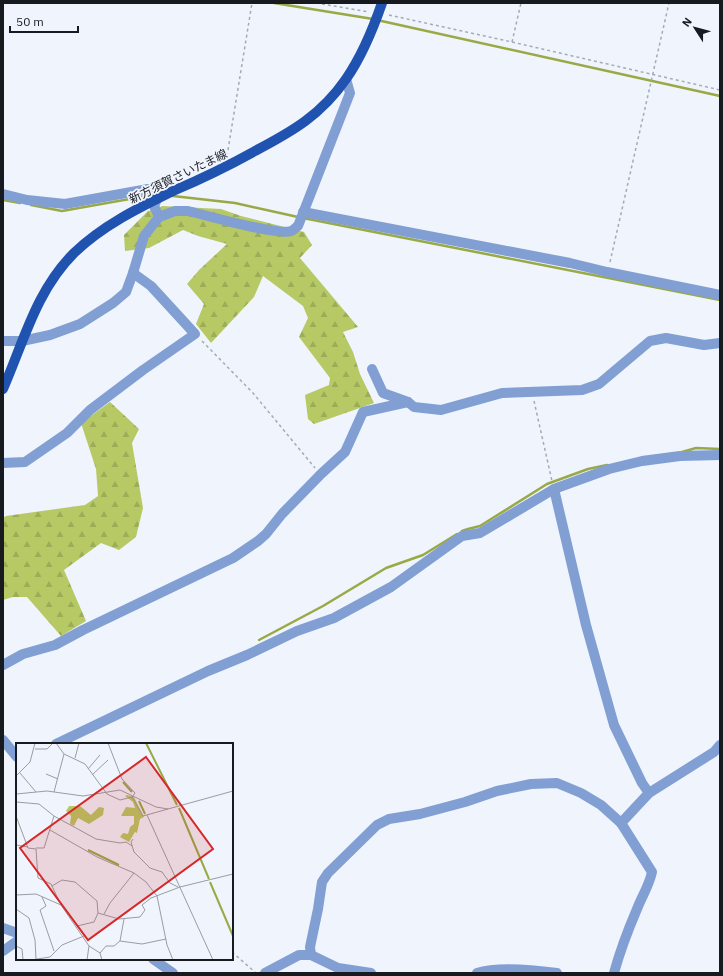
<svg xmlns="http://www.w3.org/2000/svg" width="723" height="976" font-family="'IBM Plex Sans','Noto Sans JP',sans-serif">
	<defs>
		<pattern id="forest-firs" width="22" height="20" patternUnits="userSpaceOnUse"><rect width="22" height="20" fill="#b7c964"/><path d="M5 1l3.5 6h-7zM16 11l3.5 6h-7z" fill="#9dac56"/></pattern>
	</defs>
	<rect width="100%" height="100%" fill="#eff4fd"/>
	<g fill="url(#forest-firs)">
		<polygon points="163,206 221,209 241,216 304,232 312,245 300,258 358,327 343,332 353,352 360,374 374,403 314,424 308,419 305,395 329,385 330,378 299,337 308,318 303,306 263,276 254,297 211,343 196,324 204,304 187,284 199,270 227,244 198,236 183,230 149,248 125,251 124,235 148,211"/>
		<polygon points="110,402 139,429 132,443 143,508 136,537 119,550 101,543 64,570 86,621 61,636 27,597 13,597 3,600 3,518 6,516 85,505 98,496 96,469 81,423"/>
	</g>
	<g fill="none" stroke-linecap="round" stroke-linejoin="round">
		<g stroke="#99a944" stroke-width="2.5">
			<polyline points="274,3 373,19"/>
			<polyline points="377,20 720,96"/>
			<polyline points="173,196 235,203 298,217"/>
			<polyline points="3,200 20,203"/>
			<polyline points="31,205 62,211 152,195"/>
			<polyline points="303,218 720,300"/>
			<polyline points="682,452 696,448 720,449"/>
			<polyline points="462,531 468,529 480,526 547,484 588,469 607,465"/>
			<polyline points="259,640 323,606 386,568 423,555 457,534"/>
		</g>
		<g stroke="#a6aab2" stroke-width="1.5" stroke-dasharray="3 3" stroke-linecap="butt">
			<polyline points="316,3 369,12"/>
			<polyline points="389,15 512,42 720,90"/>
			<polyline points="512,42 521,3"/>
			<polyline points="227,156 252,3"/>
			<polyline points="610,262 669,3"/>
			<polyline points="202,341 253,393 315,468"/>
			<polyline points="534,401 552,481"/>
			<polyline points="232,952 256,973"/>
		</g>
		<g stroke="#819fd3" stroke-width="10">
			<polyline points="3,194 27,200 65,204 148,189 156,193 157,199 154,206 159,217 144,236 133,273 126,292 113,303 80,324 50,335 22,341 3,341"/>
			<polyline points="303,212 570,263 607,272 720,295"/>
			<path d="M159,217L175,211H188C205,215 278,236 291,231C293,231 296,227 298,226L350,93L346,79"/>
			<polyline points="372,369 383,393 408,402 414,407 441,410 502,393 582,390 599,384 650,341 666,338 704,345 720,343"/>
			<polyline points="3,463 25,462 67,433 90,410 143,370 195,334 151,286 133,273"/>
			<polyline points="554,489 586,625 614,725 642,783 649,793"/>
			<polyline points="3,665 23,654 55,645 83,630 233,558 258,541 266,534 282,514 321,474 345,452 363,412 408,402"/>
			<polyline points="3,740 17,757"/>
			<polyline points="56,744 208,671 247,655 297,631 334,618 391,587 462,536 480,533 554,489 609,469 642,461 680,456 720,455"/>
			<polyline points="621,823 649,793 714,752 720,745"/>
			<polyline points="3,928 17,933"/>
			<polyline points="3,951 17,941"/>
			<path d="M311,955L310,947L318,909L322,882L328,873L377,825L389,819L420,814L465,802L497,791L531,784L557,783L581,793L601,805L621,823L652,872C649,886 642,896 637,909C628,930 620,951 614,973"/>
			<polyline points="153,959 173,973"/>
			<polyline points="265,973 299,955 311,955 338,968 371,973"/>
			<path d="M477,973C498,966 535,970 557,973"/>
		</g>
		<path stroke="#2052b0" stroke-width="10" d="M3,389C24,341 36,291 74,253C102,226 138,208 173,191C201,179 228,166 255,151C293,131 321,115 346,79C362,56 373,29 382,3"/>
	</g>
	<g text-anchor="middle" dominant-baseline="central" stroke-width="3.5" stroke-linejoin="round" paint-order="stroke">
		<g font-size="12" fill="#171a1f" stroke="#eff4fd">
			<text transform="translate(178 176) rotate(-26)">新方須賀さいたま線</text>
		</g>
	</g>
	<g transform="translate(16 743)">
		<rect width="217" height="217" fill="#eff4fd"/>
		<path d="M111,52L118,54L128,74L124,76L121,90L119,89L113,99L104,94L107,90L112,91L114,84L118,81V73H105L110,64L119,65L117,59L109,53ZM53,63H64L75,72L83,64L88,65L87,72L73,81L62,75L58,83L54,81L55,73L50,68Z" fill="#b7c964"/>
		<path fill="none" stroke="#99a944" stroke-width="2" d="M130,0L161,62M107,39L116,49M123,58L129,71M163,65L193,136M72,107L103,122M194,139L217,193"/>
		<path fill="none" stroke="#999da4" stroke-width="1" d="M40,0L48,11L69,21L91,51L104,57L116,54L119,50L106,36L92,0M19,6H31L37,0M59,15L63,0M72,26L84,12M4,30L20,49M30,31L42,36M76,32L92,17M0,33L14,19L19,0M38,49L48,11M0,51L31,48L67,53L104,47L140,64L152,66L217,48M116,54L127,73L152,66M0,59L23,61L38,73L80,96L104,100L110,99L116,103M131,72L197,217M0,73L12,105L20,106L22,135L35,141L45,162M34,87L81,114L118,130L130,139L141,153L151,202L157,217M117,96L115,99L118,109L134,125L146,129L154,140L162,144M0,102L12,104M20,105H28L38,73M36,143L46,137L59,139L81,158L82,170L78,179L61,183M0,152L20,151L45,162L73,203L84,210L86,217M26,154L30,163L24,167L38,208M0,166L13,175L19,197L20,216M82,170L103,176L124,174L129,167L126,162L135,155L164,144L217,131M88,171L94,160L118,130M104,198L126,201L150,196M0,203L6,206L7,217M84,210L90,203H98L104,198L108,176M15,217L34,214L46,202L68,193M71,217L73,203"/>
		<path fill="#d62828" fill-opacity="0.15" stroke="#d62828" stroke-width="2" d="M130,14L197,106L72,197L4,105Z"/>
		<rect width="217" height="217" fill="none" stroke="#171a1f" stroke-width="2"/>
	</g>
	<rect width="723" height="976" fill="none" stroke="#171a1f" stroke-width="8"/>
	<g transform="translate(695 28) rotate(306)" stroke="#eff4fd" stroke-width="3" paint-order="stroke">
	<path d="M0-3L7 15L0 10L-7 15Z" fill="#171a1f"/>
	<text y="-6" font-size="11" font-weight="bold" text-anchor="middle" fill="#171a1f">N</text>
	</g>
	<path d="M10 26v6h68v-6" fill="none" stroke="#171a1f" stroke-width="2"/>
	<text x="16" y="26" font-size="12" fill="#171a1f" stroke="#eff4fd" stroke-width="3" paint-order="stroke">50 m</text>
</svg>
